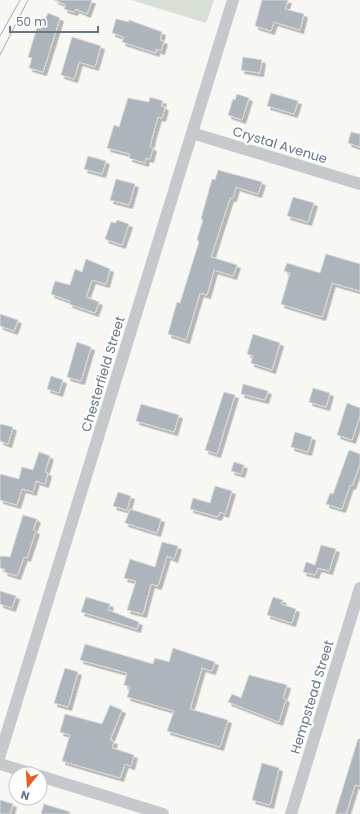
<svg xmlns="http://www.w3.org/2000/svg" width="360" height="814" font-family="Poppins,sans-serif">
	<defs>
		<filter id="shadow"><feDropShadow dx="3.5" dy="3.5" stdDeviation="0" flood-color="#0004"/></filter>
	</defs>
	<rect width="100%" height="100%" fill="#f7f8f4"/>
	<polygon fill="#d8dfd5" points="131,0 214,0 206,23"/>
	<g fill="#adb4bb" stroke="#d9d9d7" filter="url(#shadow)">
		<polygon points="54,0 92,0 87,14 76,9 74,12 64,9 66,5"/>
		<polygon points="262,0 288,0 285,9 304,14 300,30 274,22 271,31 255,26"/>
		<polygon points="48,13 60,18 43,72 29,68 32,58 28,57 37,28 41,29"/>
		<polygon points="116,19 129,22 129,20 162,32 160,40 164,41 161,51 156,49 156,53 122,42 124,37 112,33"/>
		<polygon points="72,37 101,46 95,67 79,62 74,79 61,75"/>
		<polygon points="243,57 262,60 260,73 241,70"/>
		<polygon points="271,93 298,101 294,114 267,106"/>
		<polygon points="237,94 249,98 242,120 228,115 233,99 235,100"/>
		<polygon points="150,97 163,101 161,106 165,107 162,118 158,117 152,138 150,147 153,148 150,159 146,158 145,163 129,158 130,154 107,148 114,125 119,127 128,98 149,102"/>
		<polygon points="351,132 360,134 360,147 348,143"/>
		<polygon points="88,156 106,161 102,174 84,169"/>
		<polygon points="218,170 262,182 258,194 236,187 233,198 230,198 211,257 237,265 233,276 214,270 207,295 200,293 186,340 168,334 177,302 180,303 199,242 197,239 203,220 201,219 212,179 215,180"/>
		<polygon points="116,179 135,184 129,205 110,200"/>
		<polygon points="293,197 314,203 308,222 287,216"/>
		<polygon points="117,220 129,224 122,245 105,239 111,222 116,223"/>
		<polygon points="326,254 360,264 360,291 332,283 322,317 281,304 290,273 284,271 287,263 320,273"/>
		<polygon points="86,259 110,269 106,284 92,280 86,297 99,302 95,313 69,304 70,301 51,294 55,281 70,285 75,269 82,272"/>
		<polygon points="0,314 18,320 14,331 0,326"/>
		<polygon points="253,334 280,343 272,370 251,363 253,356 247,354"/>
		<polygon points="77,342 91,347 81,381 67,377"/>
		<polygon points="51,376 63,380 59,393 47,389"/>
		<polygon points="243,384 268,391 265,400 241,394"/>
		<polygon points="313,388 330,393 326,407 309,402"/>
		<polygon points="224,392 235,395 217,454 205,450"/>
		<polygon points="347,403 360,408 360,416 352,440 337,435"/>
		<polygon points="141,404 179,415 174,432 136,421"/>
		<polygon points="0,424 13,427 8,444 0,441"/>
		<polygon points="295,432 312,437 308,452 291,447"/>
		<polygon points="349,450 360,454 360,464 352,486 350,485 342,509 326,504 330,493 333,494"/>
		<polygon points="39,452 50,456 45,472 48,473 45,484 36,481 33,492 22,489 17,505 0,500 0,474 19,479 22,467 33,470"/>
		<polygon points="234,462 244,465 241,474 231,471"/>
		<polygon points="215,486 232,491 225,514 220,512 218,517 190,509 193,498 210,503"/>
		<polygon points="118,492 131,496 127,510 113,506"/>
		<polygon points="130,509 161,519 157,533 125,523"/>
		<polygon points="23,515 37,519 33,530 36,531 27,558 24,557 17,576 4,572 5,569 0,568 0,556 10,557"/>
		<polygon points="162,542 178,546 174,559 167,556 158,586 151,584 143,614 127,610 136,581 124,578 130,559 155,567"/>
		<polygon points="321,545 336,549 329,571 318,568 315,575 303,572 306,562 315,565"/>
		<polygon points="0,591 16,596 12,608 0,604"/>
		<polygon points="86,597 110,604 108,610 139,622 137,629 81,612"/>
		<polygon points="273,597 283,600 281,604 296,609 292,623 267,615"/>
		<polygon points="85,644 153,664 155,658 169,662 173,648 215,662 212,671 202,668 190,709 228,720 220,747 167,731 174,711 127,697 130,687 124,685 127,673 80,660"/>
		<polygon points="65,668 78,672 68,707 54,703"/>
		<polygon points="249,675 287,685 283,698 286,699 279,722 228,702 232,694 241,698"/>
		<polygon points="110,705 122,710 110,740 114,741 112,748 134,755 131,766 125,764 120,778 62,761 70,735 60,732 65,714 102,724"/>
		<polygon points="358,739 360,739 360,786 355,785 346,814 335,814"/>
		<polygon points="262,763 279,768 270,805 252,800"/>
		<polygon points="0,800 13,804 10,814 0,814"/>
		<polygon points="44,804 70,812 69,814 41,814"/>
	</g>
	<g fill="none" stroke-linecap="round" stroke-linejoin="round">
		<g stroke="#c5c9cc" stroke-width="12">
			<polyline points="192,133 360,184"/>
			<polyline points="0,755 233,0"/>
			<polyline points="0,764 33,774"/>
			<polyline points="40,776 163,814"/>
			<polyline points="291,814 360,588"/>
		</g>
		<g stroke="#a5abb1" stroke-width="1">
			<polyline points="0,36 20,0"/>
			<polyline points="0,55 28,0"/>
		</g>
	</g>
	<g text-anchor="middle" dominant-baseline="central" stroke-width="4" stroke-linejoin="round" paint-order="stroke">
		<g font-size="13" fill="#657687" stroke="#fff">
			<text transform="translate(280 145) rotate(17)">Crystal Avenue</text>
			<text transform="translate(103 374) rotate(-73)">Chesterfield Street</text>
			<text transform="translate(312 697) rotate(-73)">Hempstead Street</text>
		</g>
	</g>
	<g transform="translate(28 786) rotate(197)"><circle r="19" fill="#ffffff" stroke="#c1c8cf"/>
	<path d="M0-3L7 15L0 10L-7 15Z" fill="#ea5d22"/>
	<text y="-6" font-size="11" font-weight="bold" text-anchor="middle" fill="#657687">N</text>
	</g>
	<path d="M10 26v6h88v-6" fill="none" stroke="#657687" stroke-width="2"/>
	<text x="16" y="26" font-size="12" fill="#657687" stroke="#ffffff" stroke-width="3" paint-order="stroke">50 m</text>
</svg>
